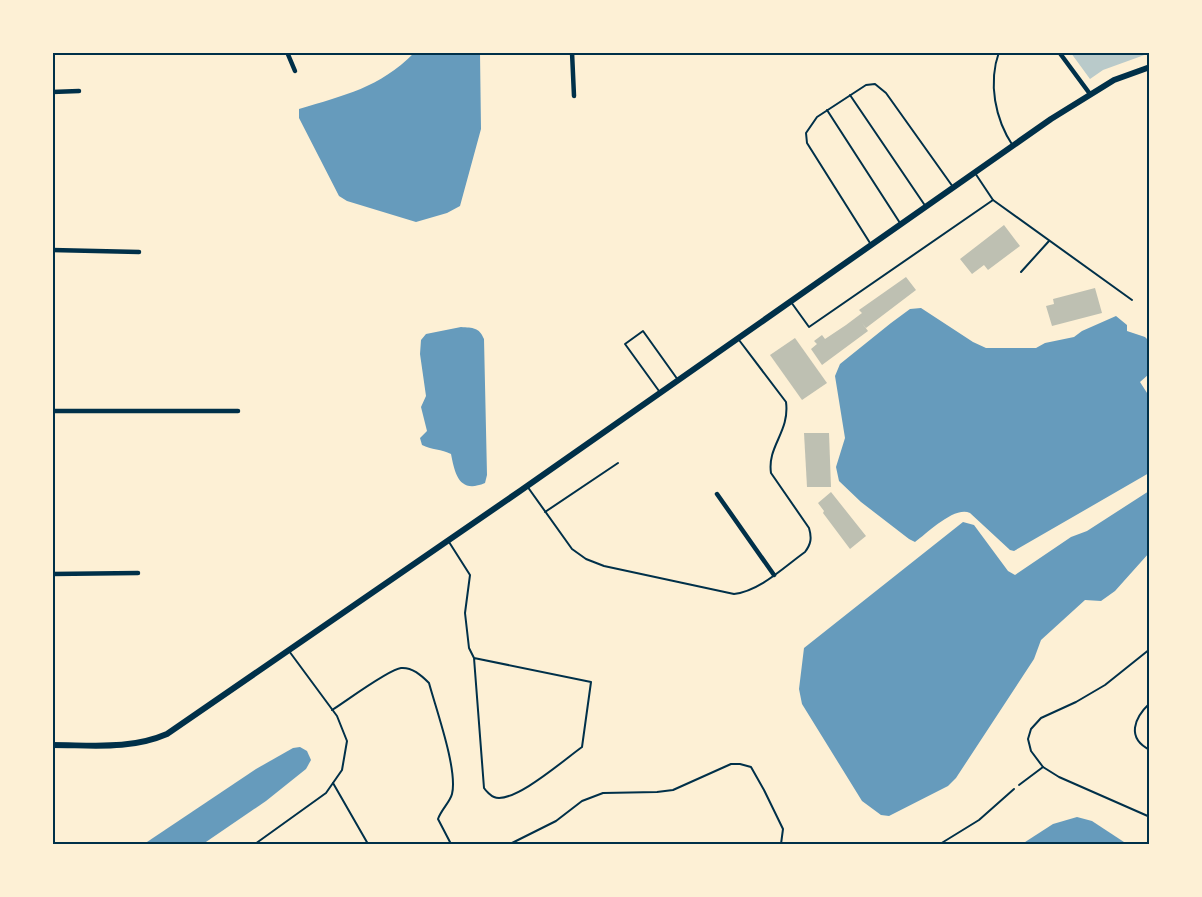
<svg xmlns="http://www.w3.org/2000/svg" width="1202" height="897" font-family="'Playfair Display',serif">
	<rect width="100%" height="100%" fill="#fdf0d5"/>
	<polygon fill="#b9caca" points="1071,53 1149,52 1150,53 1103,70 1090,79"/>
	<g fill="#669bbc">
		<path d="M414,53H480L481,129L460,206L447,213L416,222L347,201L339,196L299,118V109C345,95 379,88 414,53Z"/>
		<path d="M921,308L973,342L986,348H1036L1045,343L1074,337L1082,331L1116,316L1127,325V331L1145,337L1149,341V374L1140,382L1149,396V473L1014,551L1010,550L970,513C954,506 928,533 915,542L909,539L861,502L839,481L836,467L845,438L835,376L840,364L891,323L910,309Z"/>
		<path d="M461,327C473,328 479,327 484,339L487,475L485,483C459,494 455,474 451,454C442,449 431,450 422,445L420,438L427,431L421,407L426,396L420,354L421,340L426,334Z"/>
		<polygon points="1149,491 1149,553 1115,591 1101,601 1085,600 1041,640 1034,659 956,778 948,786 889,816 881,815 862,801 802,704 799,689 804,648 963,522 974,525 1008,571 1015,575 1071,537 1087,531"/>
		<polygon points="300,747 307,751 311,760 306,769 266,801 203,844 144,844 256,769 293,748"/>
		<polygon points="1077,817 1092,821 1127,844 1022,844 1053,824"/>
	</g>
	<g fill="#bec0b2">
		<polygon points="1004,225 1020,246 988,270 984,265 972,274 960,259"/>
		<polygon points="906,277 916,290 866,328 862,323 868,331 822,365 811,349 817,344 814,341 822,335 825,339 846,325 862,313 859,310"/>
		<polygon points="1095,288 1102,313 1052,326 1046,306 1054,304 1053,299"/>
		<polygon points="795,338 827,383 802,400 770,355"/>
		<polygon points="804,433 829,433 831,487 807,487"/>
		<polygon points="831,492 866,536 850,549 823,513 824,511 818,503"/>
	</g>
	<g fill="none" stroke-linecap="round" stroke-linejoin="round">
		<polyline stroke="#003049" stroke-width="2" points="940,844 979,820 1014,789"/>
		<g stroke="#003049" stroke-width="2">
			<path d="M999,52C988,83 995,119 1013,146"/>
			<polyline points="850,95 926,207"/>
			<polyline points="827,110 900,223"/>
			<polyline points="975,173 993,200 1132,300"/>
			<polyline points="870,243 807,143 806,133 817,117 866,85 875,84 886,93 953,187"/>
			<polyline points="1021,272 1049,241"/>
			<polyline points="791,302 809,327 993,200"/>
			<polyline points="659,391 625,344 643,331 678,380"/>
			<path d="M527,486L572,549L586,559L604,566L734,594C760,591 784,567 805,552C811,544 812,538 809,528L771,473C767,446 790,432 786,402L739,340"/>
			<polyline points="545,512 618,463"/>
			<path d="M449,542L470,575L465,613L469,648L474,658L591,682L582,747C565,759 513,805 494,797C491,796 486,791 484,788L474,658"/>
			<path d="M1150,703C1134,718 1126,738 1150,750"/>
			<path d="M332,710C345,702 389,669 401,668C412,667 421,675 429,683C436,709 458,770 452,794C450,802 441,810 438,819L451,844"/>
			<polyline points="1043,767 1031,751 1028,739 1031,729 1041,718 1076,702 1105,685 1150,649"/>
			<polyline points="333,783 368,844"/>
			<polyline points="1019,785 1043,767 1059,777 1150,817"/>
			<polyline points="255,844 326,793 342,770 347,741 337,716 289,651"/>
			<polyline points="510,844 556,821 582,801 603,793 657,792 673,790 731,764 740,764 751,767 764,790 783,829 781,844"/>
		</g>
		<g stroke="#003049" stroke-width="4.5">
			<polyline points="287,52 295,71"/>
			<polyline points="572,52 574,96"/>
			<polyline points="1059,52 1090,94"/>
			<polyline points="52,92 79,91"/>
			<polyline points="52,250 139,252"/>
			<polyline points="52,411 238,411"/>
			<polyline points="717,494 774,575"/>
			<polyline points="52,574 138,573"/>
		</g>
		<path stroke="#003049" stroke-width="6" d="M52,745C92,745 130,750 167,734L520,491L1051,119L1114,80L1150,67"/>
	</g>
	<rect width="1202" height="897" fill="none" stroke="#fdf0d5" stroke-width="108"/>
	<rect x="54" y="54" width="1094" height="789" fill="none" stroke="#003049" stroke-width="2"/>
</svg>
